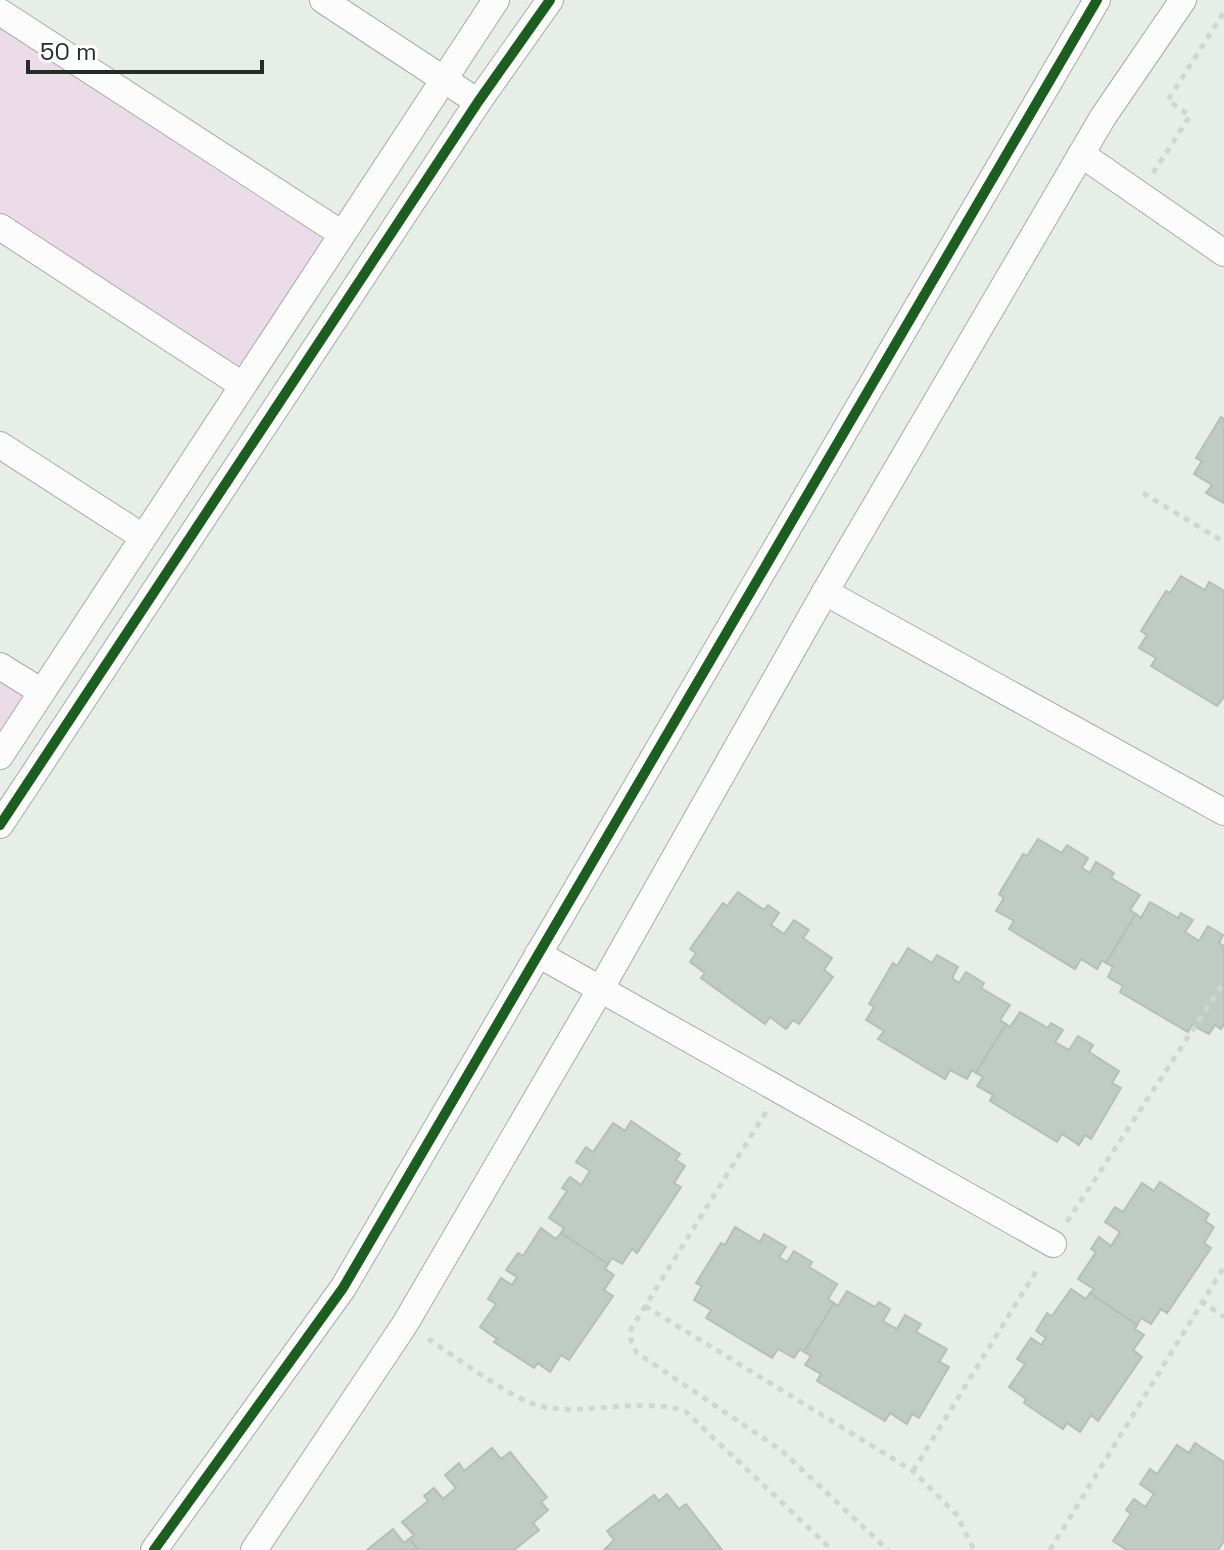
<svg xmlns="http://www.w3.org/2000/svg" width="1224" height="1550" font-family="'Space Grotesk',sans-serif">
	<rect width="100%" height="100%" fill="#e6eee7"/>
	<g fill="#ecdcea">
		<polygon points="0,12 342,234 242,385 0,226"/>
		<polygon points="0,666 42,692 0,756"/>
	</g>
	<g fill="#beccc3" stroke="#b7bdb8" stroke-width="2">
		<polygon points="1221,417 1224,419 1224,503 1206,493 1212,485 1194,474 1202,461 1196,458"/>
		<polygon points="1181,576 1205,590 1209,582 1224,591 1224,697 1217,706 1151,666 1156,658 1139,648 1147,635 1141,631 1166,591 1170,593"/>
		<polygon points="1038,839 1062,853 1067,845 1088,858 1082,868 1090,873 1096,862 1114,873 1111,878 1140,895 1130,910 1136,914 1106,963 1102,960 1097,969 1081,959 1075,969 1009,929 1014,921 996,911 1004,898 999,894 1023,854 1027,856"/>
		<polygon points="738,892 764,910 768,905 779,913 771,925 784,934 794,920 809,930 803,938 832,958 824,970 833,977 799,1024 793,1020 786,1029 770,1017 765,1024 701,978 705,973 690,962 696,953 690,949 723,903 727,906"/>
		<polygon points="1150,902 1178,918 1181,913 1193,920 1185,932 1199,941 1208,926 1223,935 1219,943 1224,946 1224,1024 1221,1029 1215,1025 1209,1034 1192,1025 1188,1032 1120,992 1123,986 1108,977 1113,967 1106,963 1136,914 1141,918"/>
		<polygon points="908,948 932,963 937,955 958,967 952,978 959,983 966,972 984,983 981,988 1010,1005 1000,1020 1006,1024 976,1073 972,1070 967,1079 950,1070 945,1079 878,1039 884,1031 866,1020 874,1007 869,1004 893,963 897,966"/>
		<polygon points="1020,1012 1048,1028 1051,1023 1063,1030 1055,1042 1069,1050 1078,1036 1093,1045 1089,1052 1119,1071 1112,1083 1121,1088 1091,1139 1085,1135 1079,1145 1062,1134 1057,1142 990,1101 993,1095 977,1086 983,1077 976,1073 1006,1024 1010,1027"/>
		<polygon points="631,1121 680,1154 676,1160 685,1166 674,1183 681,1187 637,1253 632,1249 622,1264 612,1258 608,1264 561,1233 564,1228 549,1218 567,1191 562,1188 570,1177 581,1185 590,1171 576,1162 586,1147 593,1152 613,1123 625,1131"/>
		<polygon points="1160,1182 1209,1214 1205,1221 1214,1227 1204,1243 1211,1248 1167,1313 1161,1309 1151,1324 1141,1318 1137,1325 1090,1293 1094,1289 1078,1279 1096,1252 1091,1249 1099,1237 1111,1246 1120,1232 1105,1222 1115,1207 1123,1212 1142,1183 1154,1191"/>
		<polygon points="735,1227 760,1242 764,1234 786,1247 779,1257 787,1262 794,1251 812,1262 809,1267 837,1284 828,1299 834,1303 804,1352 800,1349 794,1358 778,1349 772,1358 706,1318 711,1310 694,1300 702,1286 696,1283 721,1243 725,1245"/>
		<polygon points="541,1228 556,1239 561,1233 608,1264 605,1269 614,1275 604,1290 613,1296 569,1360 561,1355 550,1372 538,1363 534,1368 494,1342 497,1339 480,1327 496,1304 488,1299 501,1278 512,1285 517,1277 506,1270 518,1253 523,1256"/>
		<polygon points="1071,1289 1086,1299 1090,1293 1137,1325 1135,1329 1144,1335 1133,1350 1142,1357 1098,1421 1091,1415 1080,1432 1067,1423 1063,1429 1024,1403 1026,1399 1009,1387 1025,1364 1017,1359 1031,1338 1041,1345 1046,1338 1036,1331 1047,1313 1052,1316"/>
		<polygon points="847,1291 875,1307 879,1302 890,1309 883,1321 897,1329 905,1315 921,1324 916,1332 947,1349 939,1362 949,1367 919,1418 912,1414 907,1424 890,1413 885,1421 817,1381 821,1374 805,1365 811,1356 804,1352 834,1303 838,1306"/>
		<polygon points="1195,1443 1224,1462 1224,1541 1218,1550 1127,1550 1113,1541 1131,1514 1126,1510 1134,1499 1145,1507 1154,1494 1140,1484 1150,1469 1157,1474 1177,1445 1189,1453"/>
		<polygon points="492,1448 501,1459 510,1452 547,1497 541,1502 548,1510 533,1523 539,1530 514,1550 419,1550 409,1539 414,1535 402,1522 428,1501 424,1496 434,1488 443,1499 456,1488 445,1475 459,1463 464,1471"/>
		<polygon points="667,1494 679,1509 686,1504 722,1550 604,1550 614,1540 607,1531 654,1495 659,1501"/>
		<polygon points="393,1529 404,1543 409,1539 419,1550 367,1550"/>
	</g>
	<g fill="none" stroke-linecap="round" stroke-linejoin="round">
		<defs>
			<g id="minor">
				<polyline points="323,0 478,102"/>
				<polyline points="0,12 342,234"/>
				<polyline points="1081,154 1224,253"/>
				<polyline points="0,227 242,385"/>
				<polyline points="0,445 143,537"/>
				<polyline points="825,592 1224,812"/>
				<polyline points="0,666 42,692"/>
				<polyline points="0,756 496,0"/>
				<polyline points="0,825 478,102 550,0"/>
				<polyline points="538,954 1053,1244"/>
				<polyline points="154,1550 343,1288 1097,0"/>
				<polyline points="254,1550 405,1324 600,990 825,592 1103,117 1183,0"/>
			</g>
		</defs>
		<use href="#minor" stroke="#a6aba7" stroke-width="28"/>
		<g stroke="#d2d5d3" stroke-width="5" stroke-dasharray="6 6" stroke-linecap="butt">
			<polyline points="1153,173 1190,116 1168,100 1224,12"/>
			<polyline points="1143,493 1224,542"/>
			<polyline points="766,1112 631,1329 631,1341 637,1353 781,1450 888,1550"/>
			<polyline points="1067,1222 1224,982"/>
			<polyline points="1201,1301 1224,1317"/>
			<polyline points="645,1306 913,1471 957,1515 974,1550"/>
			<path d="M428,1339C455,1356 515,1402 544,1407C590,1415 641,1397 685,1411L832,1550"/>
			<polyline points="913,1471 1038,1268"/>
			<polyline points="1050,1550 1224,1267"/>
		</g>
		<use href="#minor" stroke="#fbfcfb" stroke-width="26"/>
		<defs>
			<g id="cycleway">
				<polyline points="0,825 478,102 550,0"/>
				<polyline points="154,1550 343,1288 1097,0"/>
			</g>
		</defs>
		<use href="#cycleway" stroke="#fff" stroke-width="15"/>
		<use href="#cycleway" stroke="#1b5e20" stroke-width="10"/>
	</g>
	<path d="M28 60v12h234v-12" fill="none" stroke="#252b27" stroke-width="4"/>
	<text x="40" y="60" font-size="24" fill="#252b27" stroke="#ffffff" stroke-width="6" paint-order="stroke">50 m</text>
</svg>
